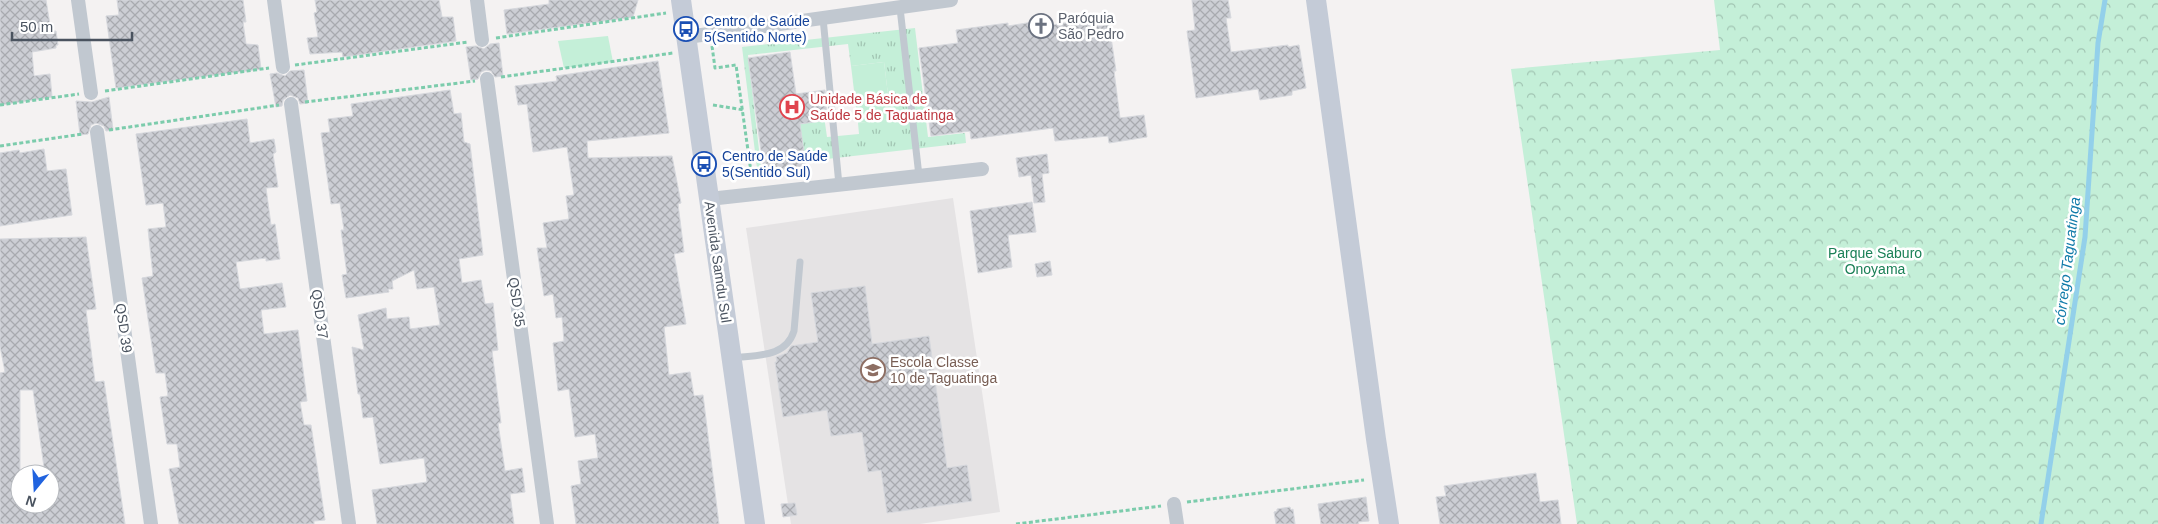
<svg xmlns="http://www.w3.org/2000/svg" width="2158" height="524" font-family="Arial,sans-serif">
	<defs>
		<pattern id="grass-tufts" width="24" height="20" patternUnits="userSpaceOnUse" patternTransform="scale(1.25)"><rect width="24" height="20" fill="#c4efd8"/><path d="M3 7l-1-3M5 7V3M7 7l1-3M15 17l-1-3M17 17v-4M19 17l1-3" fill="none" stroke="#a1c4b2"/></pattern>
		<pattern id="park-crowns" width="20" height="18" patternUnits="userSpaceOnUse" patternTransform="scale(1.25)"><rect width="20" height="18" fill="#c4efd8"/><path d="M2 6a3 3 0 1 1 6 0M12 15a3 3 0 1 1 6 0" fill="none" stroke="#a1c4b2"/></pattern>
		<pattern id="building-cross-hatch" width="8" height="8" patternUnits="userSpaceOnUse" patternTransform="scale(1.25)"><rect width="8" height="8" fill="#ccced4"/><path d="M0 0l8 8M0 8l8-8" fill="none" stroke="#a8aaaf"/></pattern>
	</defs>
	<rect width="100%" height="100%" fill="#f4f2f2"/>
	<polygon fill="#e5e3e4" points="953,198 1000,512 920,524 791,524 746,228"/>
	<polygon fill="url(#grass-tufts)" points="915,28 928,137 965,133 966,143 801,162 796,119 824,116 827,137 859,134 858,123 891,119 884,62 851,66 848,44 748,55 761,167 757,168 742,47"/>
	<polygon fill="url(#park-crowns)" points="1714,0 2158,0 2158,524 1577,524 1511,69 1720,50"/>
	<g fill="#c4efd8">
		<polygon points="608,36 613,62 564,68 558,41"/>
		<polygon points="884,62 891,119 858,123 851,66"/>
	</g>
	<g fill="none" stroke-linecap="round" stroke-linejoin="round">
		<polyline stroke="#93d0ea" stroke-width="5" points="2041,524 2085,237 2098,43 2105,0"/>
	</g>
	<g fill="url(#building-cross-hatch)" stroke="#d6d8dd" fill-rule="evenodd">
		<polygon points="0,0 46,0 51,31 56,31 58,45 56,45 56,48 32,52 34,76 50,74 52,97 0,105"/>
		<polygon points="117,0 243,0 246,22 243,22 246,44 258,45 261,69 116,88 106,16 119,15"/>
		<polygon points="315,0 439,0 442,17 453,17 456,41 343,57 342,52 310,54 307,38 318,37 314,13 317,12"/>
		<polygon points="549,0 638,0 633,17 507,34 504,10 549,4"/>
		<polygon points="1192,0 1228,0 1231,18 1226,18 1231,52 1288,45 1288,47 1299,45 1306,88 1292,91 1292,95 1260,100 1258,89 1196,98 1187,31 1195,30"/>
		<polygon points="1106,14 1106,17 1108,17 1116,71 1114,71 1120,118 1144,115 1147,137 1109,143 1108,136 1055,141 1053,128 971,139 970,131 931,136 919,48 958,43 956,30 1008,23 1008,26 1039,21 1040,27 1077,21 1077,19"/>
		<polygon points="499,43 503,76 495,77 491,71 486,70 481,72 478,79 471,80 466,47 476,46 484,49 490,44"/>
		<polygon points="790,52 796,94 825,90 827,120 800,124 806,167 764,172 748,58"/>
		<polygon points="658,61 669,133 587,141 588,158 672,156 681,203 678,204 684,252 674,254 686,324 664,327 669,375 690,372 694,396 703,395 719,524 576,524 571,486 581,484 578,461 598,458 595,434 575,437 569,389 558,391 553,343 564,341 562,317 556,318 553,294 544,296 537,248 547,248 543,223 569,219 566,196 574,195 567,147 533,152 527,104 518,105 515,86 557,81 556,76"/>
		<polygon points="304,70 308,103 300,104 298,98 290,95 283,100 282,106 276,107 270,74 277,73 285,76 290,71"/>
		<polygon points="450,90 454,114 461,113 464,142 470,144 483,255 459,259 462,283 481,280 485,304 493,303 498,350 492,351 501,423 498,423 505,471 522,468 525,492 510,494 514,524 377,524 372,490 427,482 424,458 380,464 373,417 363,418 360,394 358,394 352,347 364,350 358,315 386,308 387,319 409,317 410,329 440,325 434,287 417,289 414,270 392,281 393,289 388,289 389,292 346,298 342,275 347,274 341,230 344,230 340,203 331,204 321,133 330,132 328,119 353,116 351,104"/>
		<polygon points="109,97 113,130 106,131 104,126 96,123 91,125 88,134 80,135 76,101 92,102"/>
		<polygon points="247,119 250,143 274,139 276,152 273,154 278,187 266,188 271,225 275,224 280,259 266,261 266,258 236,262 240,289 282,283 286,307 261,310 264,334 298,330 307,401 300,402 304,425 311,425 325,520 314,521 314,524 179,524 169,469 180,467 177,444 167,444 160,397 168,396 165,373 156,373 142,278 153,276 148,229 166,227 163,203 146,205 136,134"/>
		<polygon points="44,149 47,171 66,169 72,215 0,226 0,153 19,150 20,153"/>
		<polygon points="1047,154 1049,173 1042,174 1045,202 1034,203 1031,175 1019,177 1016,158"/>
		<polygon points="1032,202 1036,232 1008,235 1012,267 978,273 970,211"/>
		<path d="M86,237L96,309L86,310L95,382L104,381L125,524H0V373L5,372L0,346V239ZM20,390H33L45,474H50V504H20Z"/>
		<polygon points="1050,261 1052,275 1037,277 1035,264"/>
		<polygon points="865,286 872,344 929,336 947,468 967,465 972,501 887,513 881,470 868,472 862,432 831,436 827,410 783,417 775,362 777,362 776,357 787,353 791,346 818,342 811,293"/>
		<polygon points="1536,473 1540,502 1558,500 1561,524 1440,524 1436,497 1446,496 1444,486"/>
		<polygon points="1366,497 1369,521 1358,522 1359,524 1321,524 1318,504"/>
		<polygon points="795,503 797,515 783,517 781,504"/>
		<polygon points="1290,507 1291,510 1293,509 1295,524 1276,524 1274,512 1277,511 1277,509"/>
	</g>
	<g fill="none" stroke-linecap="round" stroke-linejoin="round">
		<g stroke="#7cccac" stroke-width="3" stroke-dasharray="4 2.5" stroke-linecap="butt">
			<polyline points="496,38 666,13"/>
			<polyline points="712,46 715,68 736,65 752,179"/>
			<polyline points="295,65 468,42"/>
			<polyline points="501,77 673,53"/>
			<polyline points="105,91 269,68"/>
			<polyline points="305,102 475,81"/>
			<polyline points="0,105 79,94"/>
			<polyline points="713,105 744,110"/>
			<polyline points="109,130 279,105"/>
			<polyline points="0,146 83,134"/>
			<polyline points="1187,502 1364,480"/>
			<polyline points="1016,524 1161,506"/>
		</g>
		<g stroke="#c1c8d0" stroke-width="7">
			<polyline points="900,8 919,176"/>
			<polyline points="823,18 839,185"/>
			<path d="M734,358C758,355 786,357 794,331L800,262"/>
		</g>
		<g stroke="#c1c8d0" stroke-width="14">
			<polyline points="78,0 91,93"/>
			<polyline points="274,0 283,67"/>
			<polyline points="477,0 482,40"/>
			<polyline points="687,37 951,0"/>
			<polyline points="487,79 547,524"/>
			<polyline points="291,104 349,524"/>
			<polyline points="97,132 151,524"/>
			<polyline points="709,199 982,169"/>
			<polyline points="1174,504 1177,524"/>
		</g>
		<g stroke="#c4cbd7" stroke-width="20">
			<polyline points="681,0 755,524"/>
			<polyline points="1316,0 1376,439 1389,524"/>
		</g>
	</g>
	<defs>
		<symbol id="church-ring" viewBox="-11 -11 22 22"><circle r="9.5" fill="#fff" stroke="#6b7280" stroke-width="1.5"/><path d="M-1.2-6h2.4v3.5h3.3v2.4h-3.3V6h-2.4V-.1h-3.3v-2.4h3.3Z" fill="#6b7280"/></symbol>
		<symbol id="bus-ring" viewBox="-11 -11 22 22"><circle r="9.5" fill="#fff" stroke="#1a4fb4" stroke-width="1.5"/><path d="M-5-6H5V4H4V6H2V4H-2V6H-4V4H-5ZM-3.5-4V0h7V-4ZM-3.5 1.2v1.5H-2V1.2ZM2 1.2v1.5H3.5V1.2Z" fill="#1a4fb4"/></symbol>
		<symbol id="hospital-ring" viewBox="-11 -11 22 22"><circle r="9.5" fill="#fff" stroke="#e0444e" stroke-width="1.5"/><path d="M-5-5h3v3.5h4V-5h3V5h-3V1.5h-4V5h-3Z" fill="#e0444e"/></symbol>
		<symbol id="school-ring" viewBox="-11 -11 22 22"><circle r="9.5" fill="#fff" stroke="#8d6e63" stroke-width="1.5"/><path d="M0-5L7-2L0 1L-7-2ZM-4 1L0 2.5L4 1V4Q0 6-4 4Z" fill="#8d6e63"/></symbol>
	</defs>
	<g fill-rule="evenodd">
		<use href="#church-ring" x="1027" y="12" width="28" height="28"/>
		<use href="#bus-ring" x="672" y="15" width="28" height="28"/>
		<use href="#hospital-ring" x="778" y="93" width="28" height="28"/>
		<use href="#bus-ring" x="690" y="150" width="28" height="28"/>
		<use href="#school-ring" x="859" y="356" width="28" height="28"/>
	</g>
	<g text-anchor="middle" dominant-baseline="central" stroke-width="5" stroke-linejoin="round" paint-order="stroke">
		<g font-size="14" fill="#5b616d" stroke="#fff" text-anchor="start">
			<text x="1058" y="18">Paróquia<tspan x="1058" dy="16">São Pedro</tspan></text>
		</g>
		<g font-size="14" fill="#164399" stroke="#fff" text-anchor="start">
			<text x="704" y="21">Centro de Saúde<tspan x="704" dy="16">5(Sentido Norte)</tspan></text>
			<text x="722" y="156">Centro de Saúde<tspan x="722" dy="16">5(Sentido Sul)</tspan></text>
		</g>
		<g font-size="14" fill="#be3a42" stroke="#fff" text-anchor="start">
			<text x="810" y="99">Unidade Básica de<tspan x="810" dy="16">Saúde 5 de Taguatinga</tspan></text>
		</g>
		<g font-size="14" fill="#1b8057" stroke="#fff">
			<text x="1875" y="253">Parque Saburo<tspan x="1875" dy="16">Onoyama</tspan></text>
		</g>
		<g font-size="14" fill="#4a535f" stroke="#fff">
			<text transform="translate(718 262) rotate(82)">Avenida Samdu Sul</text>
			<text transform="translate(517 302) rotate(82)">QSD 35</text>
			<text transform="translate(320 314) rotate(82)">QSD 37</text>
			<text transform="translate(124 328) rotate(82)">QSD 39</text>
		</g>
		<g font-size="14" fill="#785e54" stroke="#fff" text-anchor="start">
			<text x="890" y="362">Escola Classe<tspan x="890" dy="16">10 de Taguatinga</tspan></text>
		</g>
		<g font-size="15" font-style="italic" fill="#127caa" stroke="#fff">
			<text transform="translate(2067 261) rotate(-83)">córrego Taguatinga</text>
		</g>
	</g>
	<g transform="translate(35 489) rotate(198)"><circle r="24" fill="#ffffff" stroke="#b7babf"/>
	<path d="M0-4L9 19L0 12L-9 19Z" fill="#2163df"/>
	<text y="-8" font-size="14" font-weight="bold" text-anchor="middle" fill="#4a535f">N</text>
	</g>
	<path d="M12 32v8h120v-8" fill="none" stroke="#4a535f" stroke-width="2.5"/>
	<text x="20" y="32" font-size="15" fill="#4a535f" stroke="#ffffff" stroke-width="4" paint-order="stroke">50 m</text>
</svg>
